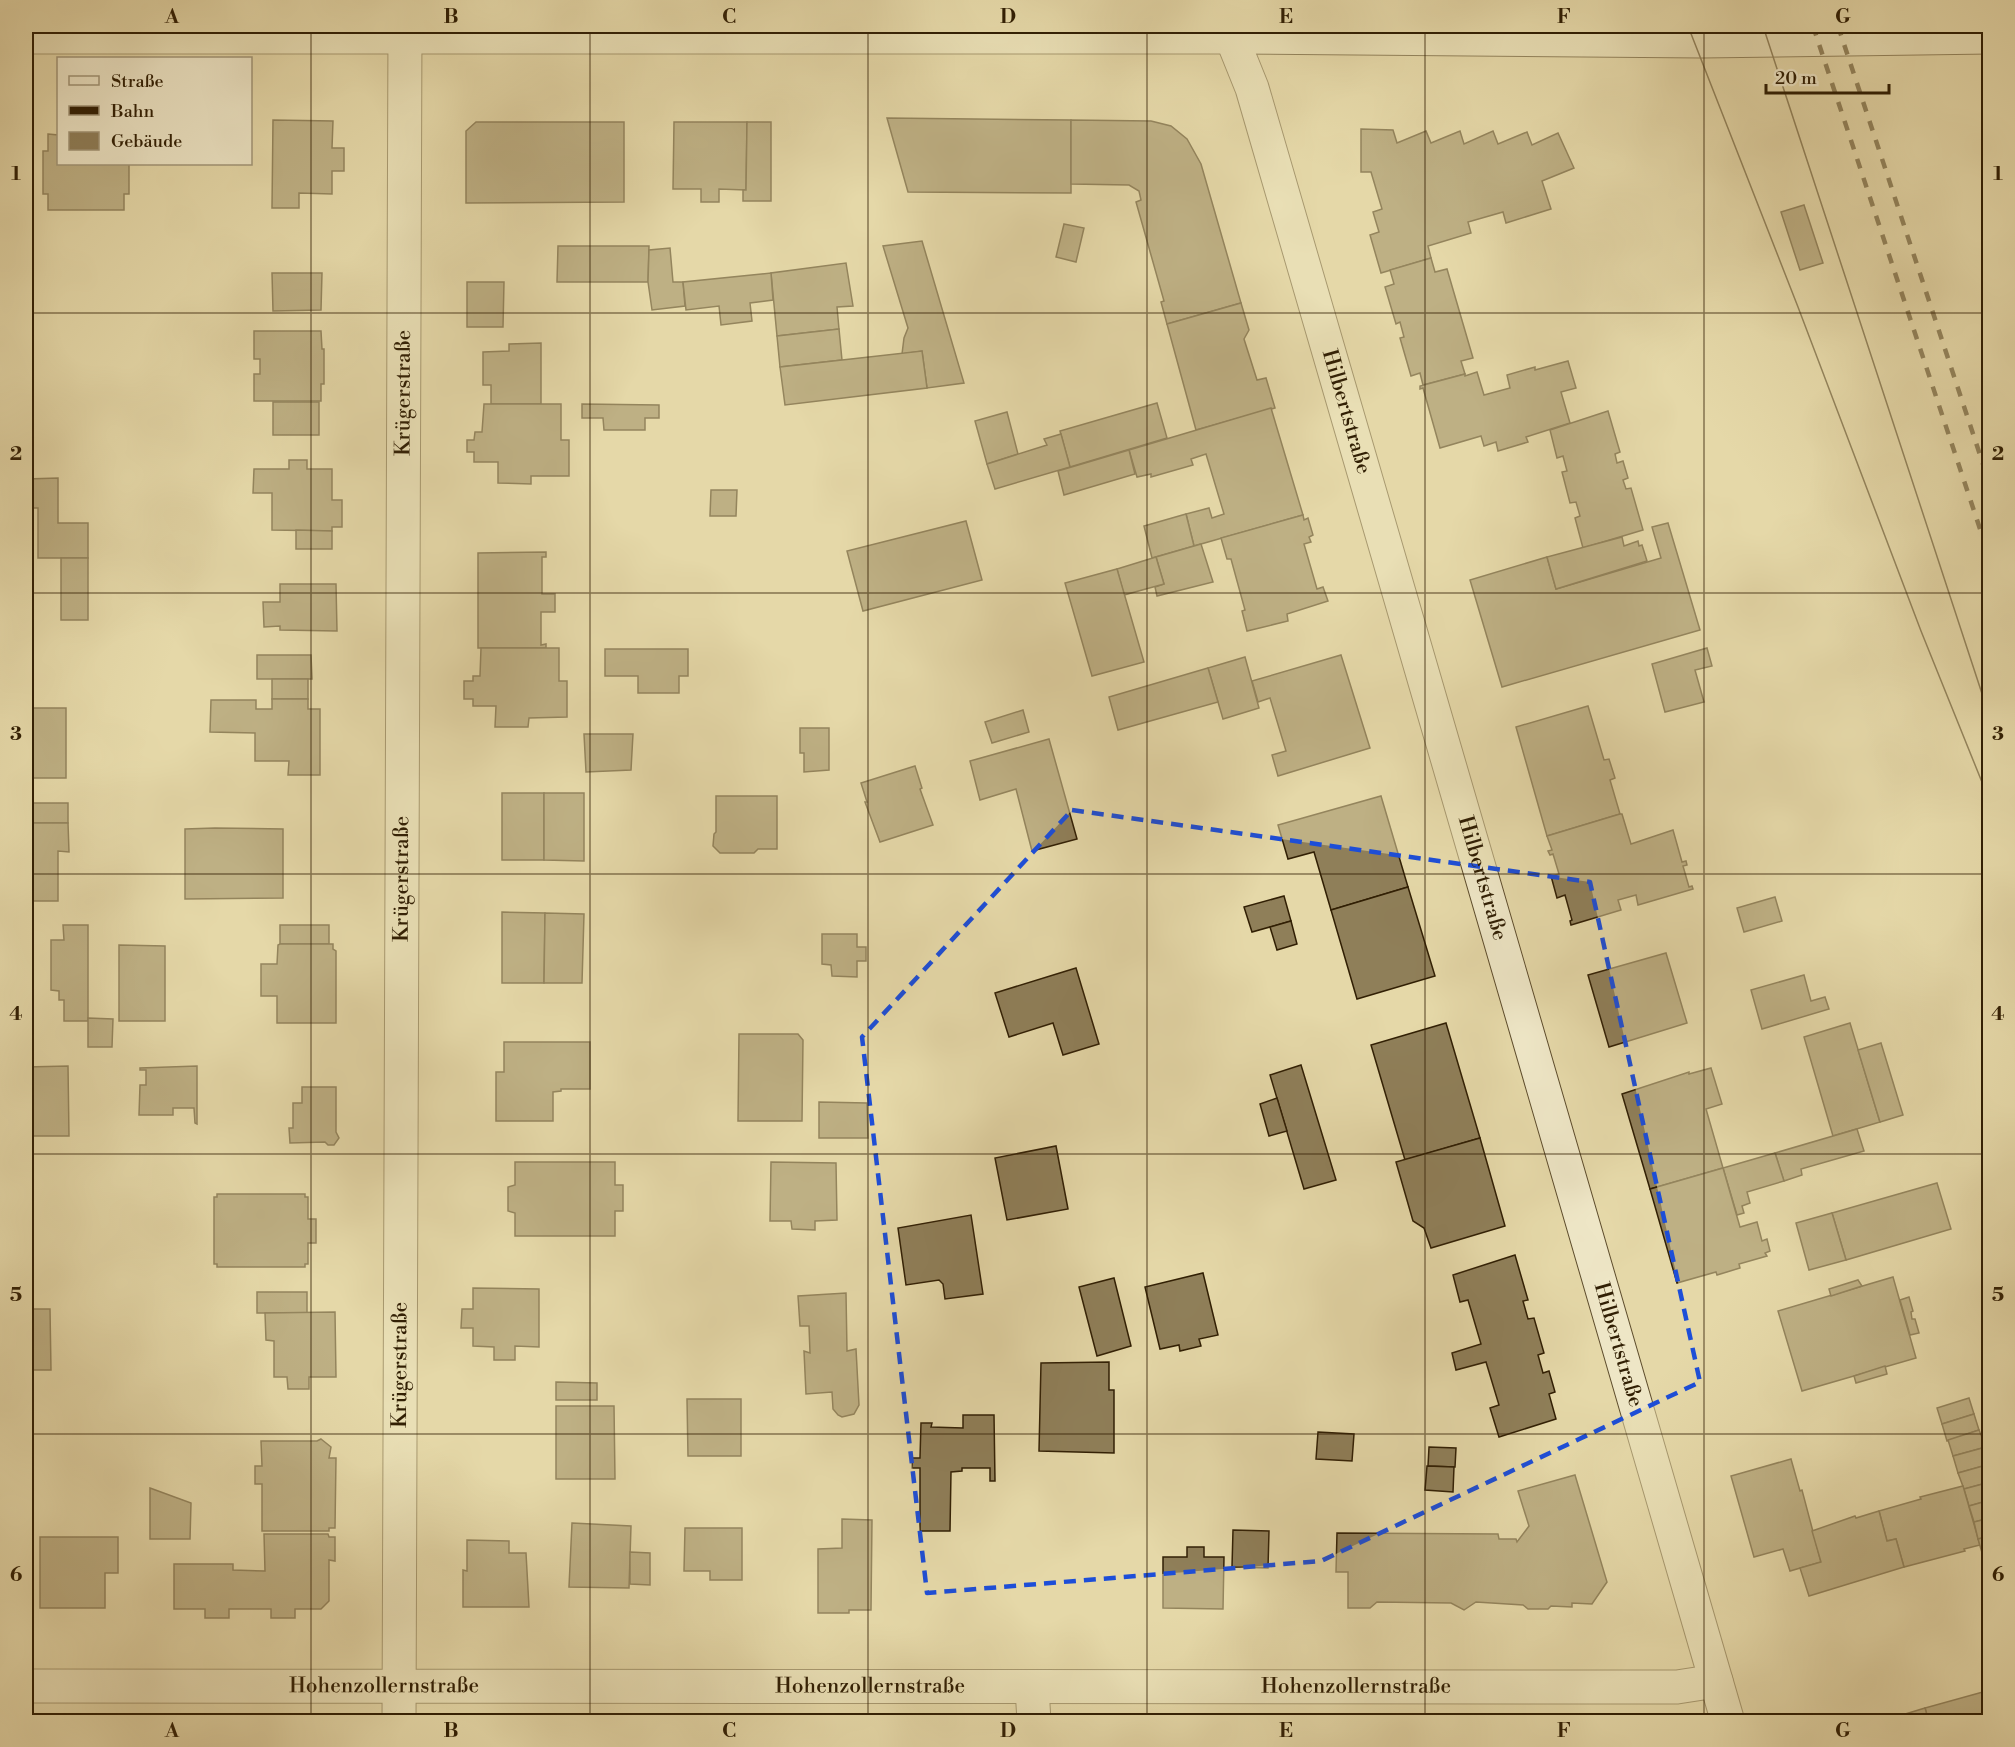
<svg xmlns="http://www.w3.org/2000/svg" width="2015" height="1747" font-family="'Libre Bodoni',serif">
	<rect width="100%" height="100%" fill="#e5d8a8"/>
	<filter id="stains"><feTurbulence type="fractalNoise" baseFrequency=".00333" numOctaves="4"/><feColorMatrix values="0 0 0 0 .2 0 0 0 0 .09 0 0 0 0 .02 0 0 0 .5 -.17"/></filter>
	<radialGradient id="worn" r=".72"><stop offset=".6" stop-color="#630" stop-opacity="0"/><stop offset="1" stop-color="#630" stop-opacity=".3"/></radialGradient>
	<g fill="#8f7f59" stroke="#311f04" stroke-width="1.5">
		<polygon points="887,118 1071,120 1071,193 908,192"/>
		<polygon points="273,120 333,121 332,148 344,148 344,171 332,171 332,194 299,193 299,208 272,208"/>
		<polygon points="1071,120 1151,121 1171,126 1187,139 1201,164 1241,303 1167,324 1161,302 1164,301 1136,202 1141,200 1139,191 1129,185 1071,184"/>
		<polygon points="476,122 624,122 624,202 466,203 466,131"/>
		<polygon points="674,122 747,122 746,190 719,189 719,202 701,202 701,189 673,189"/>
		<polygon points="747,122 771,122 771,201 743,201 743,190 746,190"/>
		<polygon points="1361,129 1393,130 1397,143 1426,131 1431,143 1460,131 1464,144 1493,131 1498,144 1527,132 1532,145 1558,133 1574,168 1542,181 1551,209 1506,223 1503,212 1468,222 1471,233 1428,246 1431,258 1381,273 1370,235 1379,232 1373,212 1382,209 1371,172 1361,172"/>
		<polygon points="48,134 58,135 58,164 129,164 129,194 124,194 124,210 48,210 48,194 43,194 43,151 48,151"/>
		<polygon points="1804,205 1823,263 1800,270 1781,212"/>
		<polygon points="1064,224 1084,228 1076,262 1056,257"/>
		<polygon points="922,241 964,383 927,388 922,351 902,354 904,338 908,328 883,246"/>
		<polygon points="558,246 649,246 648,282 557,282"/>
		<polygon points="670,248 673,282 683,282 685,306 652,310 648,282 649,250"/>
		<polygon points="1431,258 1435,272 1447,269 1473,358 1461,361 1465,374 1423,385 1420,373 1411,376 1400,338 1404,337 1400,322 1396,324 1385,287 1394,284 1390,270"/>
		<polygon points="846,263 853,306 837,307 839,329 777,336 771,273"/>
		<polygon points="272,273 322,273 321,310 273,311"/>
		<polygon points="771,273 773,300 750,303 752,321 721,325 719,306 686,310 683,282"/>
		<polygon points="467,282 504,282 503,327 467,327"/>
		<polygon points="1241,303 1249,330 1244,339 1257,380 1266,378 1275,408 1196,430 1167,324"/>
		<polygon points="839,329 842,360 780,367 777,336"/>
		<polygon points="254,331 321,331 322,349 324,349 324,384 321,384 321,401 254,401 254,374 260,374 260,359 254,359"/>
		<polygon points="541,343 541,404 491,404 491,385 483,385 483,352 509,351 509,344"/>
		<polygon points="922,351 927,388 785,405 780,367"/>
		<polygon points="1568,361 1576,388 1561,392 1570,423 1526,437 1528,442 1498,451 1496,442 1484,446 1481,436 1440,448 1423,388 1420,389 1420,386 1465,374 1465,376 1477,372 1484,395 1510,388 1507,375 1535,367 1535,370"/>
		<rect x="273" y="402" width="46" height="33"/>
		<polygon points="1157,403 1167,438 1070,467 1060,431"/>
		<polygon points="484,404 561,404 561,440 569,440 569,476 531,476 531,484 498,483 498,462 474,462 474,452 467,452 467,440 474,440 475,432 482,432"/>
		<polygon points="582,404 659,405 659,418 645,418 645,430 604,430 603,418 582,418"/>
		<polygon points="1271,408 1303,515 1194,546 1186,514 1209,508 1212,518 1224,514 1206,454 1191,459 1193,465 1151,477 1151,474 1137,477 1129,450"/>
		<polygon points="1608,411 1620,452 1615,454 1617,463 1623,461 1628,478 1623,480 1626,489 1631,488 1643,530 1583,548 1575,518 1580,516 1576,502 1570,503 1562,472 1567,471 1563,456 1557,458 1550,430"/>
		<polygon points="1007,412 1018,454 987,464 975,421"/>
		<polygon points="1061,434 1070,467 995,489 987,464 1047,445 1044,439"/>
		<polygon points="1129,450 1135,474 1064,495 1058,471"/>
		<polygon points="289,460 307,460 307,469 332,469 332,500 342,500 342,527 332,527 332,531 272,530 272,493 253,493 254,469 289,469"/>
		<polygon points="58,478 58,523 88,523 88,558 38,558 38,508 26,508 26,479"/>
		<polygon points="711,490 737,490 736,516 710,516"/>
		<polygon points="1186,514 1194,546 1152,558 1144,526"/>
		<polygon points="1303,515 1304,520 1308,518 1313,535 1309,537 1311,542 1304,544 1317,589 1323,587 1328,601 1287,614 1288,621 1247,631 1242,611 1245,610 1231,559 1227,559 1221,538"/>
		<polygon points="966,521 982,580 863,611 847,551"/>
		<polygon points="1668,523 1700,630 1502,687 1470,580 1547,557 1556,589 1661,558 1652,527"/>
		<polygon points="296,530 332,531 332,549 296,549"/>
		<polygon points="1622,537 1624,546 1638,541 1639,546 1642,545 1647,561 1556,589 1547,557"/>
		<polygon points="1201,544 1213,582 1157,596 1155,587 1164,584 1156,557"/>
		<polygon points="546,552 546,557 542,557 542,594 555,594 555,612 541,612 541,645 546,644 546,648 478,648 478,553"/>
		<polygon points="1156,557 1164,584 1124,595 1117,569"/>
		<rect x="61" y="558" width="27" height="62"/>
		<polygon points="1117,569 1144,662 1092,676 1065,583"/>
		<polygon points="280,584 336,584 337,631 280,630 280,626 264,627 263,602 280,602"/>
		<polygon points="481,648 559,648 559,681 567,681 567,717 529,718 528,727 495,727 496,706 473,706 473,699 464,699 464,681 473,681 473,676 480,676"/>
		<polygon points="1707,648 1712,666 1695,670 1704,702 1665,712 1652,664"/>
		<polygon points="605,649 688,649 688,676 679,676 679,693 638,693 638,676 605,676"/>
		<polygon points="257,655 311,655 312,679 257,679"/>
		<polygon points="1341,655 1370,748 1278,776 1272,755 1286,751 1270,698 1258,702 1252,681"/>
		<polygon points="1245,657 1259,708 1223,719 1208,668"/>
		<polygon points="1208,668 1218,702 1118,730 1109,697"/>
		<rect x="272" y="679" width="36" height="20"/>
		<polygon points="272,699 308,699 308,709 320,709 320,775 288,775 289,761 255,761 255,733 210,732 211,700 256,700 256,709 272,709"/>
		<polygon points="1588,706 1604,760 1609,759 1615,778 1610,780 1620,814 1547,836 1516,727"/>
		<rect x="26" y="708" width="40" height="70"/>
		<polygon points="1023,710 1029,732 992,743 985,722"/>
		<polygon points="800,728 829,728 829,770 804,772 804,753 800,753"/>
		<polygon points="584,734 633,734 631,770 586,772"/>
		<polygon points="1049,739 1077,839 1032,851 1016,789 980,800 970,761"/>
		<polygon points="915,766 922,788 920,789 933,825 880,842 865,802 867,802 861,783"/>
		<rect x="502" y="793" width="42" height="67"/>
		<polygon points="544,793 584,793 584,861 544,860"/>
		<polygon points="716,796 777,796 777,849 758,849 754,853 720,853 713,846 714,834 716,832"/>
		<polygon points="1381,796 1408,887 1331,910 1314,852 1288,859 1278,825"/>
		<rect x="31" y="803" width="37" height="20"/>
		<polygon points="1620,814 1622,814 1631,844 1673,830 1682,862 1686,861 1687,865 1683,866 1689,887 1692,886 1693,889 1638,905 1636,895 1618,900 1621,910 1571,925 1570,921 1572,920 1565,895 1557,898 1551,876 1559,874 1553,854 1550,855 1548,851 1552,850 1547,836"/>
		<polygon points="26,823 68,823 69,852 58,851 58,901 26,901"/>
		<polygon points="215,828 283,829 283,898 185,899 185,829"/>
		<polygon points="1408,887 1435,976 1357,999 1331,910"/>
		<polygon points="1284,896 1291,921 1252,932 1244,907"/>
		<polygon points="1775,897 1782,921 1744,932 1737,908"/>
		<polygon points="502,912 545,913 544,983 502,983"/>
		<polygon points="545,913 584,914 582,983 544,983"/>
		<polygon points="1291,921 1297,944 1277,950 1270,927"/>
		<rect x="26" y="925" width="6" height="17"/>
		<polygon points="63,925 88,925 88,1021 64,1021 64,1000 59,1000 59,991 51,990 51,940 64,940"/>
		<rect x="280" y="925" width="49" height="19"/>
		<polygon points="822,934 857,934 857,947 866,947 866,961 857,961 857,977 832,976 831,965 822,964"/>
		<polygon points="280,944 333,944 333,949 336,951 336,1023 277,1023 277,996 261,996 261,964 277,964 278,945"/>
		<polygon points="119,945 165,946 165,1021 119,1021"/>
		<polygon points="1666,953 1687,1023 1609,1047 1588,975"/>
		<polygon points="1076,968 1099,1044 1063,1055 1053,1023 1009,1037 995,993"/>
		<polygon points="1804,975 1811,1001 1825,997 1829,1009 1762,1029 1751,990"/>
		<polygon points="88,1018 113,1019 112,1047 88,1047"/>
		<polygon points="1446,1023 1480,1138 1405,1160 1371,1045"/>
		<polygon points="1850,1023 1880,1122 1833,1136 1804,1037"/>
		<polygon points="739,1034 798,1034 803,1040 802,1121 738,1121"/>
		<polygon points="504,1042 590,1042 590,1089 561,1089 561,1091 553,1092 553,1121 496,1121 496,1072 504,1072"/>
		<polygon points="1881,1043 1903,1115 1880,1122 1858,1050"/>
		<polygon points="1301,1065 1336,1180 1304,1189 1270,1075"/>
		<polygon points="68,1066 69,1136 26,1136 26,1067"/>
		<polygon points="197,1066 197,1124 195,1123 194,1108 173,1108 173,1115 139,1115 140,1085 146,1085 146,1070 140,1070 140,1068"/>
		<polygon points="1711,1068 1722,1104 1706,1109 1723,1168 1650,1189 1622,1094 1689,1072 1689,1074"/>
		<polygon points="302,1087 336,1087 336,1132 339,1138 334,1145 328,1145 325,1142 290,1143 289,1128 293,1128 293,1103 302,1103"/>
		<polygon points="1277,1098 1287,1131 1269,1136 1260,1104"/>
		<polygon points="819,1102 867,1103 868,1138 819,1138"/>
		<polygon points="1857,1129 1864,1151 1801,1169 1802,1175 1784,1181 1775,1153"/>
		<polygon points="1480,1138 1505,1226 1431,1248 1424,1228 1413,1221 1396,1162"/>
		<polygon points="1056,1146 1068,1209 1007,1220 995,1158"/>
		<polygon points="1775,1153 1784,1181 1747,1192 1750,1203 1742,1206 1744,1213 1737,1215 1723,1168"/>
		<polygon points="515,1162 615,1162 615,1185 623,1185 623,1211 615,1211 615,1236 515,1236 515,1213 508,1211 508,1187 515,1185"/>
		<polygon points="771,1162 836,1163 837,1220 815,1221 815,1230 792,1229 791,1221 770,1221"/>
		<polygon points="1723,1168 1740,1227 1757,1222 1762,1241 1767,1239 1770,1251 1765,1253 1767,1256 1739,1264 1740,1268 1717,1275 1716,1272 1677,1283 1650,1189"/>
		<polygon points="1937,1183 1951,1229 1846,1260 1832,1213"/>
		<polygon points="217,1194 305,1194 305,1197 308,1197 308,1219 316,1219 316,1243 308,1243 308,1264 305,1264 305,1267 217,1267 217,1264 214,1264 214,1197 217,1197"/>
		<polygon points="1832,1213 1846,1260 1809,1270 1796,1223"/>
		<polygon points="971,1215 983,1294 945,1299 943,1284 939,1280 906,1285 898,1228"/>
		<polygon points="1515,1255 1528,1300 1523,1301 1528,1319 1534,1318 1544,1353 1538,1355 1543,1373 1549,1371 1555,1392 1549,1394 1556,1419 1499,1437 1490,1408 1499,1405 1486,1362 1456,1370 1452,1353 1481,1344 1468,1300 1460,1302 1453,1275"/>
		<polygon points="1203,1273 1218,1335 1199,1339 1201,1346 1180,1351 1179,1345 1160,1349 1145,1287"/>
		<polygon points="1893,1277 1916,1358 1802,1391 1778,1311"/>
		<polygon points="1114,1278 1131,1346 1097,1356 1079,1287"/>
		<polygon points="1858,1280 1862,1286 1831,1296 1829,1289"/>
		<polygon points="473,1288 539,1289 539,1347 515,1346 515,1360 494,1360 494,1347 473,1346 473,1328 461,1328 462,1309 473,1309"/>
		<rect x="257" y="1292" width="50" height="21"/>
		<polygon points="846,1293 847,1351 856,1349 859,1405 854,1414 842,1417 838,1415 833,1409 832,1392 806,1394 804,1351 810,1353 809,1326 800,1326 798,1296"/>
		<polygon points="1909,1297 1913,1311 1911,1312 1912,1319 1915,1319 1919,1333 1910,1335 1900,1300"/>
		<polygon points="26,1309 50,1309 51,1370 29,1370 26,1377"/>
		<polygon points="335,1312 336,1377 309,1377 309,1389 288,1389 287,1377 274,1377 274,1341 266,1340 265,1313"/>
		<polygon points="1109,1362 1109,1390 1114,1390 1114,1453 1039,1451 1041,1363"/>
		<polygon points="1885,1366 1887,1374 1856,1383 1854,1376"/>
		<polygon points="556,1382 597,1383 597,1400 556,1400"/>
		<polygon points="1969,1398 1974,1414 1942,1424 1937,1408"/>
		<polygon points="687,1399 741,1399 741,1456 688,1456"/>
		<polygon points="556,1406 614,1406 615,1479 556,1479"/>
		<polygon points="1974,1414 1979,1430 1947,1441 1942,1424"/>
		<polygon points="963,1415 994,1415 995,1481 990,1481 990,1468 962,1468 962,1471 951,1472 950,1531 920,1531 920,1468 912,1468 912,1458 920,1458 921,1423 932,1423 931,1427 963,1428"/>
		<polygon points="1979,1430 1986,1447 1953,1456 1948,1440"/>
		<polygon points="1318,1432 1354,1434 1352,1461 1316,1459"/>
		<polygon points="321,1439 331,1447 329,1458 336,1458 335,1528 329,1528 329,1531 262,1531 262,1484 255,1484 255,1466 262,1466 261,1441 317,1441"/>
		<polygon points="1429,1447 1456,1448 1455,1467 1428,1466"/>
		<polygon points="1986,1447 1990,1464 1958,1473 1953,1456"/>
		<polygon points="1791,1459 1800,1491 1802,1490 1821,1562 1790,1571 1783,1549 1754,1557 1731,1476"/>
		<polygon points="1990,1464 1990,1482 1964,1489 1958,1473"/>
		<polygon points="1427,1466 1454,1467 1453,1492 1425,1490"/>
		<polygon points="1575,1475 1607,1582 1592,1604 1572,1603 1572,1607 1551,1606 1548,1609 1528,1609 1523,1605 1476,1602 1464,1610 1451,1603 1377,1602 1370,1608 1348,1608 1348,1572 1336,1572 1337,1533 1498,1534 1499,1539 1516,1539 1517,1542 1529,1526 1518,1491"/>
		<polygon points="1990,1482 1990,1500 1969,1506 1964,1489"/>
		<polygon points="1963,1486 1980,1545 1964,1549 1965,1551 1904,1567 1896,1539 1887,1541 1879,1511 1921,1499 1920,1497"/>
		<polygon points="150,1488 191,1503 190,1539 150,1539"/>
		<polygon points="1990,1500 1990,1518 1974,1522 1969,1506"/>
		<polygon points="1879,1511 1887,1541 1896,1539 1904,1567 1809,1596 1800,1568 1821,1562 1812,1531 1855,1516 1856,1518"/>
		<polygon points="1990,1518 1990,1536 1978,1539 1974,1522"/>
		<polygon points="842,1519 872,1520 871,1610 849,1610 849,1613 818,1613 818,1549 842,1548"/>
		<polygon points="572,1523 631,1526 629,1588 569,1587"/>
		<polygon points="685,1528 742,1528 742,1580 710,1580 710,1571 684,1571"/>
		<polygon points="1233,1530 1269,1531 1268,1568 1232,1567"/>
		<polygon points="264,1534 328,1534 329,1537 335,1537 335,1561 329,1560 329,1601 321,1609 295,1609 295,1618 271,1618 271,1609 229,1609 229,1618 205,1618 205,1609 174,1609 174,1564 233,1564 233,1570 265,1571"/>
		<polygon points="1990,1536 1990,1554 1983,1556 1978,1539"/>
		<polygon points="40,1537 118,1537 118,1573 105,1573 105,1608 40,1608"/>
		<polygon points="467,1540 509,1541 509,1553 526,1553 529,1607 463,1607 463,1570 467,1571"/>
		<polygon points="1187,1547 1204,1547 1204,1557 1224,1557 1223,1609 1163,1608 1163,1557 1187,1557"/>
		<polygon points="630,1552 650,1553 650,1585 630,1584"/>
		<polygon points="1990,1690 1990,1722 1929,1722 1925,1708"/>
		<polygon points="1925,1708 1929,1722 1879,1722"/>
	</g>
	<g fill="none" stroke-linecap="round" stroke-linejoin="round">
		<defs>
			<g id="street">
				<path id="s1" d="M1227,26L1252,88L1728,1722"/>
				<polyline points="26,37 1231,37"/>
				<path id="s2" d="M26,1686L1677,1687L1716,1681"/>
				<polyline points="1032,1687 1034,1722"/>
				<path id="s3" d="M399,1722L405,26"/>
			</g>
			<polyline id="secondary" points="1231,37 1702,41 1990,37"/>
		</defs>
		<use href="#street" stroke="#5e4d2d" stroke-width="35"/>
		<use href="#secondary" stroke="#311f04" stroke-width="35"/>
		<use href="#street" stroke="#eee6c6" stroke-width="33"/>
		<use href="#secondary" stroke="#eee6c6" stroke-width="33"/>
		<g stroke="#311f04" stroke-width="1.5">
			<polyline points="1688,26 1798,307 1921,631 1990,802"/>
			<polyline points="1763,26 1990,718"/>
		</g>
		<g stroke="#311f04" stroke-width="4.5" stroke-dasharray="10 10" stroke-linecap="butt">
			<polyline points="1813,26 1990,559"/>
			<polyline points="1838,26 1990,485"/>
		</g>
	</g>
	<path d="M0 0H2015V1747H0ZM1072,810L1590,882L1700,1382L1321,1561L927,1593L862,1037Z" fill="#e5d8a8" fill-opacity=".55" fill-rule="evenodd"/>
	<path fill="none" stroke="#1d4ed8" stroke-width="4.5" stroke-dasharray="12 8" stroke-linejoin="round" d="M1072,810L1590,882L1700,1382L1321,1561L927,1593L862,1037Z"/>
	<path fill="none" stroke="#311f04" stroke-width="1.5" stroke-opacity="0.55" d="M311,26V1722M590,26V1722M868,26V1722M1147,26V1722M1425,26V1722M1704,26V1722M26,313H1990M26,593H1990M26,874H1990M26,1154H1990M26,1434H1990"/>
	<g text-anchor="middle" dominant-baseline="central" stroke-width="4.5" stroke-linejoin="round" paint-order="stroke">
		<g font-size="21" fill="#311f04" stroke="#eee6c6">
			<text stroke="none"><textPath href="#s3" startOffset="1329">Krügerstraße</textPath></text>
			<text stroke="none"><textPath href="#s1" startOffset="404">Hilbertstraße</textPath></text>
			<text stroke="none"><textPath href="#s1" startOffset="890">Hilbertstraße</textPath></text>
			<text stroke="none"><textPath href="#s3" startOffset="843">Krügerstraße</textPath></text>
			<text stroke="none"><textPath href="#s1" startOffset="1376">Hilbertstraße</textPath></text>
			<text stroke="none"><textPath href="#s3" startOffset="357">Krügerstraße</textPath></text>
			<text stroke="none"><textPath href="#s2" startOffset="358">Hohenzollernstraße</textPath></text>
			<text stroke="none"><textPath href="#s2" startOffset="844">Hohenzollernstraße</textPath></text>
			<text stroke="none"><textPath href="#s2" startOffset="1330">Hohenzollernstraße</textPath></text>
		</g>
	</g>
	<rect width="2015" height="1747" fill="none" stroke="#e5d8a8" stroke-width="66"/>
	<rect x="57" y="57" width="195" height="108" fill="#eee6c6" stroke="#a29678" stroke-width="1.5"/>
	<rect x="69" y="76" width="30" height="9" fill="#eee6c6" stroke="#a29678" stroke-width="1.5"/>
	<text x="111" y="87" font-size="18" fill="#311f04">Straße</text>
	<rect x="69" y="106" width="30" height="9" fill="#311f04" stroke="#a29678" stroke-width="1.5"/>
	<text x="111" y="117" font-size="18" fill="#311f04">Bahn</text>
	<rect x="69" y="132" width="30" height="18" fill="#8f7f59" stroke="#a29678" stroke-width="1.5"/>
	<text x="111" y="147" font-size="18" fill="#311f04">Gebäude</text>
	<path d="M1766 84v9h123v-9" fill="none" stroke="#311f04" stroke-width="3"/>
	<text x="1775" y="84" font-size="18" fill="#311f04" stroke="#eee6c6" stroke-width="4.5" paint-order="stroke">20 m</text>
	<rect x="33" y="33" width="1949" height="1681" fill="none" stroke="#311f04" stroke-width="2"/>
	<g font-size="20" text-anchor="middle" font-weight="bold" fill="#311f04">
		<text x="172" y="23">A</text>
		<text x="451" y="23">B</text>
		<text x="729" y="23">C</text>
		<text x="1008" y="23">D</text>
		<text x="1286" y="23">E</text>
		<text x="1564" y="23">F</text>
		<text x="1843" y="23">G</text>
		<text x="16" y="180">1</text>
		<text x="1998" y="180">1</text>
		<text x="16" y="460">2</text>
		<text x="1998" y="460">2</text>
		<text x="16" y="740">3</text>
		<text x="1998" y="740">3</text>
		<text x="16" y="1020">4</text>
		<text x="1998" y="1020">4</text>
		<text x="16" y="1301">5</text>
		<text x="1998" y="1301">5</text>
		<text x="16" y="1581">6</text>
		<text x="1998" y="1581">6</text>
		<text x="172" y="1737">A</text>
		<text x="451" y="1737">B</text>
		<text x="729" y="1737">C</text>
		<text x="1008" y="1737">D</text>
		<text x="1286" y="1737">E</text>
		<text x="1564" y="1737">F</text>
		<text x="1843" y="1737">G</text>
	</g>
	<rect width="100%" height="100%" filter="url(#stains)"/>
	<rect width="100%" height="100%" fill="url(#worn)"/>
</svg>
